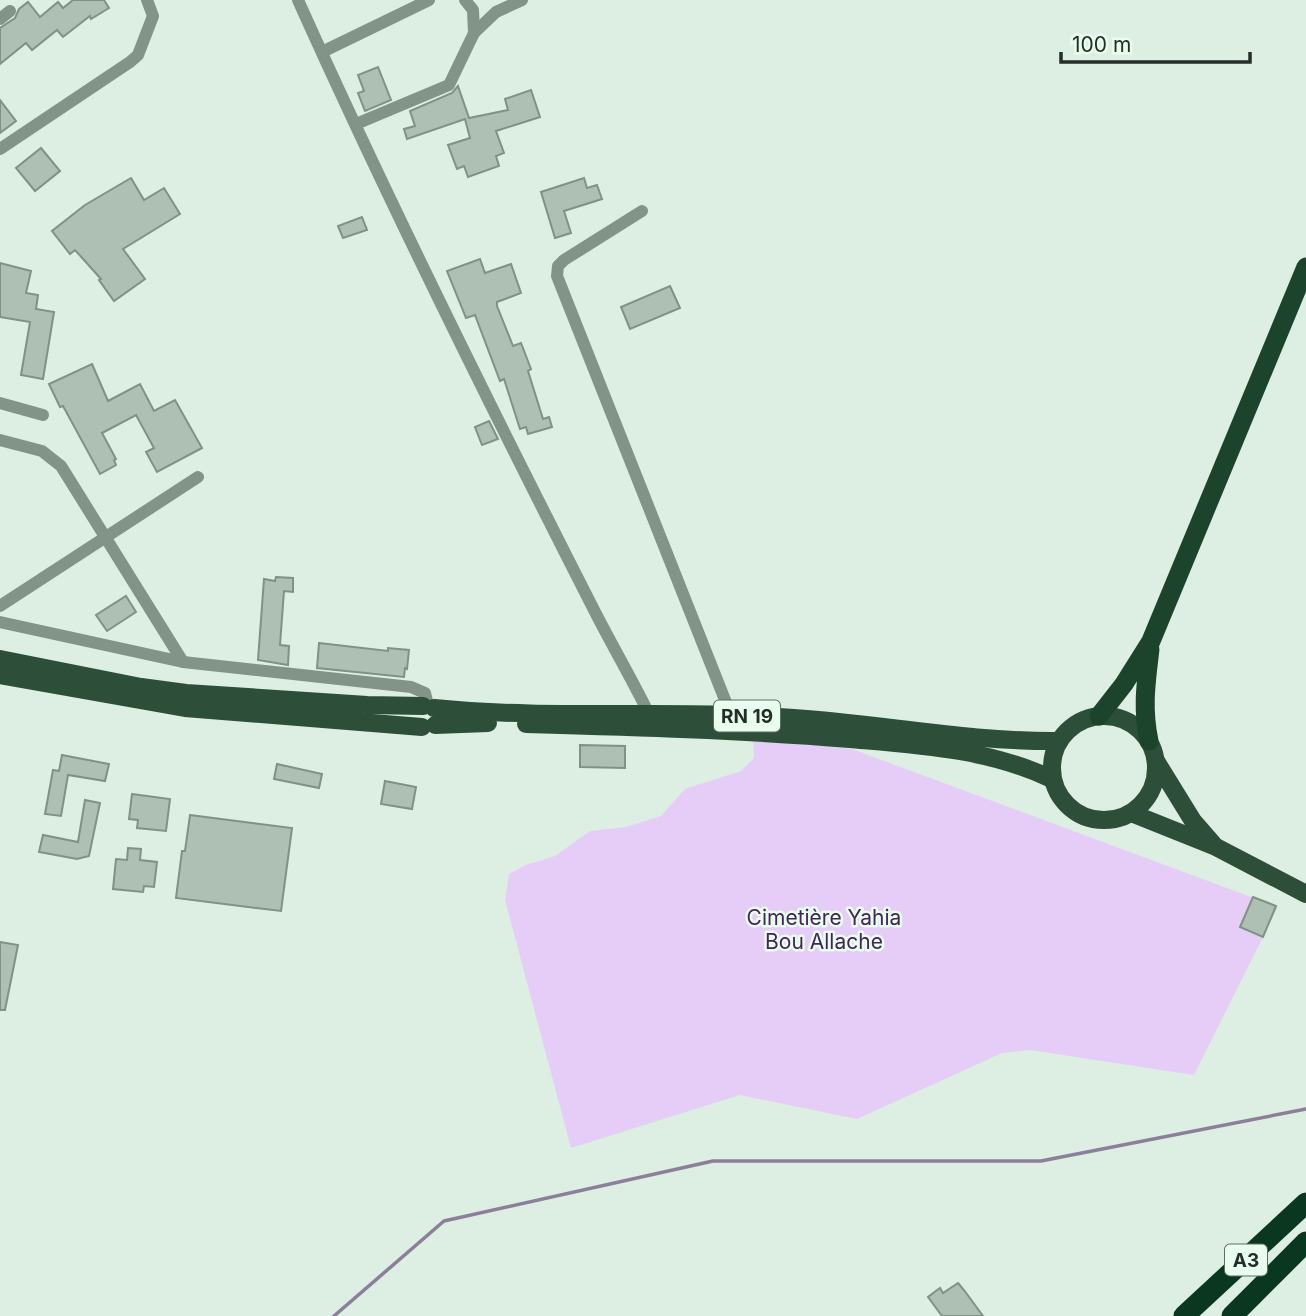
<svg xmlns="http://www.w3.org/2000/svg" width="1306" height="1316" font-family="Inter,sans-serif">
	<rect width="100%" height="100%" fill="#dcefe2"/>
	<polygon fill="#e5cdf7" points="753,739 852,749 1278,907 1194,1075 1030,1050 1002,1053 857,1119 740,1095 571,1148 505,900 509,874 526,865 555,856 590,831 626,827 661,816 685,789 741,771 754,758"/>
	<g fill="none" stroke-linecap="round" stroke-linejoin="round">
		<polyline stroke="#8d7e9a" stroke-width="3.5" points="334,1316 444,1221 713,1161 1041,1161 1306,1109"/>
	</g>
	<g fill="#adc0b3" stroke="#809185" stroke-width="2">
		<polygon points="73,0 104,0 109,8 91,19 90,16 63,37 57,30 32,50 26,43 0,64 0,28 15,18 19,9 28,2 40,17 58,2 63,8"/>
		<polygon points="378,67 391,100 365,111 358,93 364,91 358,75"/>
		<polygon points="458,86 469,118 508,110 505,99 531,90 540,117 496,131 504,153 496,156 499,166 468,177 464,166 457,169 448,145 470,138 465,119 407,139 404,129 415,126 410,111 452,93"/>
		<polygon points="0,100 16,121 0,133"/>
		<polygon points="41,148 60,171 35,191 16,168"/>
		<polygon points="131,178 144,200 164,188 180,214 123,249 145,279 114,301 99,280 101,279 75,250 70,254 52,231 85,205"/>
		<polygon points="584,178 587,188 597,185 602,199 564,211 571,233 555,238 541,192"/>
		<polygon points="362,217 367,230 343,238 338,226"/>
		<polygon points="480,259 485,273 511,264 521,293 497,302 497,306 513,346 521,343 531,369 528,371 543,419 549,417 552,427 528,434 526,427 520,429 504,379 500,381 475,315 466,318 447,271"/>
		<polygon points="0,263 31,271 26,293 38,295 36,309 54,312 43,379 21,375 30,322 0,317"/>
		<polygon points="670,286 680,308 630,329 621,307"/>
		<polygon points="92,364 108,401 140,384 154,411 175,400 202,448 157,472 146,452 154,448 136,415 102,433 116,459 114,460 116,465 100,474 63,406 60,407 49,384"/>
		<polygon points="489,421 498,439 482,445 475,427"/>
		<polygon points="276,577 293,578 293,592 284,591 280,645 289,646 288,665 258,660 264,579 275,581"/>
		<polygon points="126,596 136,612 107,631 96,615"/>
		<polygon points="319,643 388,651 388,648 409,650 407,669 405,668 404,677 317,668"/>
		<polygon points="580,745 625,746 625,768 580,767"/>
		<polygon points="62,755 109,764 105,781 68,775 61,816 45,814 53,770 59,771"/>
		<polygon points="277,764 322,774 319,788 274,779"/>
		<polygon points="385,781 416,787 412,809 381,804"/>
		<polygon points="132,794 170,799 166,831 137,828 138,820 129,819"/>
		<polygon points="85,800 100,803 89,856 77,859 39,852 43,835 78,842"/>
		<polygon points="190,815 292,828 281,911 176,898 182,851 185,851"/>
		<polygon points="128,848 141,849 140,860 157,862 154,887 144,886 143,892 113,889 116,859 127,860"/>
		<polygon points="1253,897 1276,906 1263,937 1240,927"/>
		<polygon points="0,942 18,945 5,1010 0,1010"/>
		<polygon points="958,1283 964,1290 983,1316 942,1316 928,1297 940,1288 943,1293"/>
	</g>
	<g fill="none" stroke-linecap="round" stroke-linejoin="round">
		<g stroke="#819487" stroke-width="12">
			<path d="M298,0C390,205 490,406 592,606C610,642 631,677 649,714"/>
			<polyline points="0,19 10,11"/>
			<polyline points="474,33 496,12 522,0"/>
			<polyline points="322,52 429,0"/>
			<polyline points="356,124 449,85 474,33 473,10 465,0"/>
			<polyline points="0,149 130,62 138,55 153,16 147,0"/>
			<polyline points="642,211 564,260 558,266 557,276 731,715"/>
			<polyline points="0,403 43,415"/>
			<polyline points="0,440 42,451 61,466 183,662"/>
			<polyline points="0,606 198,477"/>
			<polyline points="0,622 183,662 411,687 425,693 428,705"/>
		</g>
		<g stroke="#2d4f39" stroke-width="18">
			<polyline points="0,659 141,687 186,693 367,705 423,706"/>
			<polyline points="0,675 185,708 422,727"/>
			<path d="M434,708C553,720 675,709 794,718C882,724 970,742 1059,741"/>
			<circle cx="1104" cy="768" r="52"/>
			<path d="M526,724C634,727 742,730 850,739C919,745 989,749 1052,779"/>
			<polyline points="435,725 488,723"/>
			<polyline points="1156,761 1193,821 1213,844"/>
			<polyline points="1131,813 1216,847 1306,894"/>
		</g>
		<g stroke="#1c432c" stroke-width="19">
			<polyline points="1099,716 1124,684 1151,641 1306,267"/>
			<path d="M1149,741C1142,708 1146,683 1150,649"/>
		</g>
		<g stroke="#0a371f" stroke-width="21">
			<polyline points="1184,1316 1306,1203"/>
			<polyline points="1232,1316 1306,1242"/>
		</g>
	</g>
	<g text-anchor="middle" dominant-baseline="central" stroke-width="5" stroke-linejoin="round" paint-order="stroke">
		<g fill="#e9fdef" stroke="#606b64" stroke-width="2">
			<rect x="714" y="700.5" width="66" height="31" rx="5"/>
			<rect x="1225" y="1244.5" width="42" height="31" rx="5"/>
		</g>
		<g font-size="19" font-weight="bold" fill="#252d28">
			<text x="747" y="716">RN 19</text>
			<text x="1246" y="1260">A3</text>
		</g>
		<g font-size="21" fill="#442458" stroke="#e9fdef">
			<text x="824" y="917">Cimetière Yahia<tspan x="824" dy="24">Bou Allache</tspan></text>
		</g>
	</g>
	<path d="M1061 52v10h189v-10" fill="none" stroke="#252d28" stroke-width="3.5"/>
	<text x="1072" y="52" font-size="21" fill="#252d28" stroke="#e9fdef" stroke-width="5" paint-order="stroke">100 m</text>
</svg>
